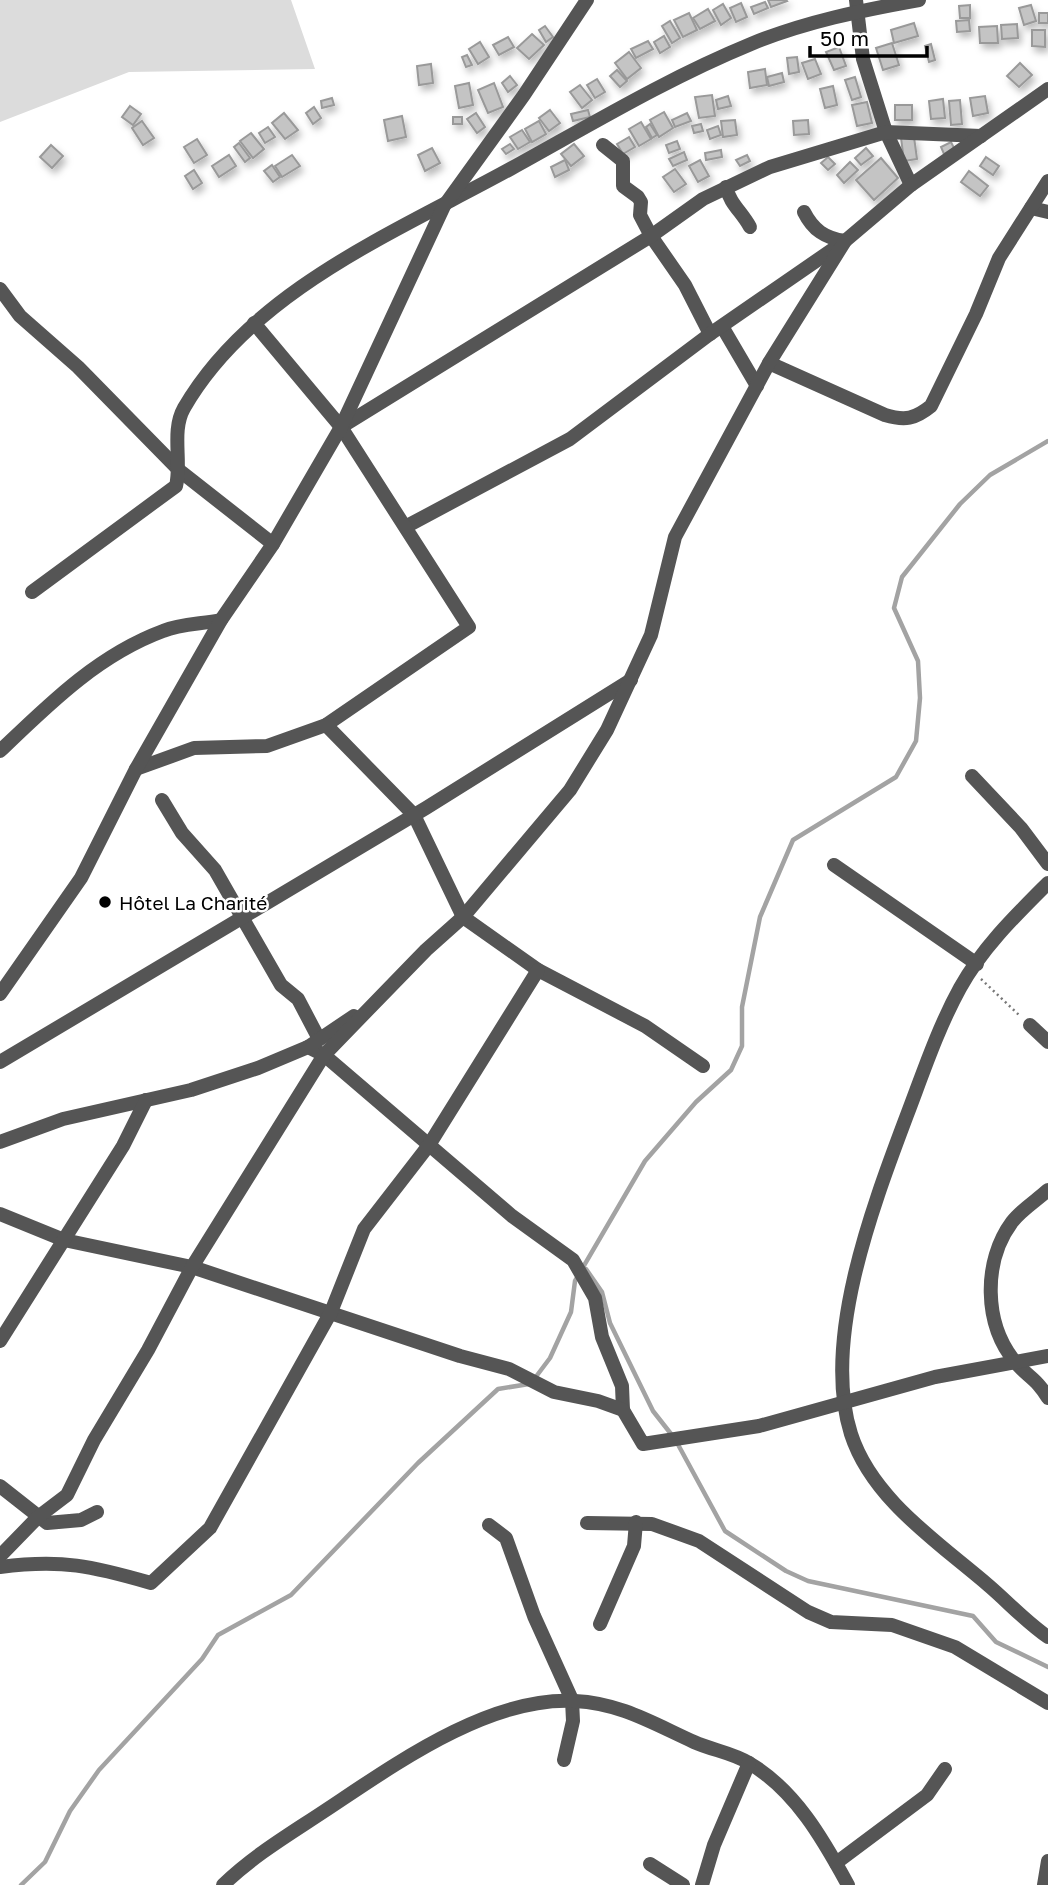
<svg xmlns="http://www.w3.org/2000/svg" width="1048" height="1885" font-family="'Golos Text',sans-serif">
	<defs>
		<filter id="shadow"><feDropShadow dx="3" dy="5" stdDeviation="3.5" flood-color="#0004"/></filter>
	</defs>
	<rect width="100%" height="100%" fill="#fff"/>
	<polygon fill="#dcdcdc" points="0,0 291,0 315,69 129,72 0,122"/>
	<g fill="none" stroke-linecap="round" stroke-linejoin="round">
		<g stroke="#a3a3a3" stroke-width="4.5">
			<polyline points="586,1269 602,1292 610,1323 653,1411 675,1439 725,1531 786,1571 808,1581 973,1616 996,1642 1048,1667"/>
			<polyline points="535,1378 550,1358 571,1312 575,1281 645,1161 696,1102 731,1070 742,1046 742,1007 760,917 793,840 896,777 916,741 920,698 918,661 894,608 902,577 960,504 990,475 1048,441"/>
			<polyline points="21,1885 45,1862 70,1811 99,1770 202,1659 218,1635 291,1595 418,1463 498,1389 529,1384"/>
		</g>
	</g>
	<g fill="#c4c4c4" stroke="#999" stroke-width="2" filter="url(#shadow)">
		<polygon points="768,0 786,0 787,1 771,7"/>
		<polygon points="765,2 768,8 754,14 751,7"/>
		<polygon points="741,3 747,17 736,22 730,8"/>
		<polygon points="723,4 731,18 721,25 713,10"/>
		<polygon points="970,5 970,18 960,18 959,6"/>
		<polygon points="1031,5 1036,21 1024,25 1019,8"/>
		<polygon points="708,9 715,21 700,29 693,18"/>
		<polygon points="689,13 697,30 683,37 674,20"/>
		<rect x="1039" y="13" width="9" height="10"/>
		<polygon points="969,20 970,31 957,32 956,21"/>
		<polygon points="670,21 680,38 672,43 662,26"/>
		<polygon points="914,23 918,36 894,43 891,30"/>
		<polygon points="1017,24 1018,38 1002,39 1001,25"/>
		<polygon points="545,26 553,37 546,42 539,30"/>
		<polygon points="997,26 998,43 980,43 979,27"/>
		<polygon points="1032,30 1045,30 1045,47 1032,46"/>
		<polygon points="532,34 544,45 529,59 517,48"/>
		<polygon points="664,36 670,47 660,53 654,42"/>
		<polygon points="508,37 514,47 499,55 493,45"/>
		<polygon points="648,41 653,49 636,58 631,49"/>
		<polygon points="480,42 489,57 478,64 469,49"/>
		<polygon points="892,43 899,65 883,70 876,48"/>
		<polygon points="931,44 935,60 929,62 925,46"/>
		<polygon points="839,47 846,66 834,70 826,52"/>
		<polygon points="629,52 641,68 627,79 615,63"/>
		<polygon points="467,55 472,65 466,67 462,57"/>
		<polygon points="797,57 799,72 789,74 787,58"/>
		<polygon points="815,59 821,74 808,79 802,63"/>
		<polygon points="1020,63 1032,75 1019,87 1007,76"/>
		<polygon points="431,64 433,83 419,85 417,66"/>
		<polygon points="765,69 767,85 750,88 748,72"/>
		<polygon points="617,70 627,81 620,87 610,76"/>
		<polygon points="782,73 784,82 769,86 767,77"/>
		<polygon points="510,76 517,85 508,92 502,83"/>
		<polygon points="855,77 861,97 852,100 845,80"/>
		<polygon points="597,79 605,92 595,98 587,85"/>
		<polygon points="469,83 473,105 459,108 455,86"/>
		<polygon points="494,83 503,107 488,113 478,90"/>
		<polygon points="580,85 592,100 582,108 570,92"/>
		<polygon points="833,86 837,105 825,108 820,89"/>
		<polygon points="712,95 715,116 699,118 695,97"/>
		<polygon points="728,96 731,106 718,109 716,100"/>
		<polygon points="985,96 988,113 973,116 970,98"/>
		<polygon points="332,98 334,105 322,108 321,101"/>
		<polygon points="943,99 945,118 931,119 929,101"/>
		<polygon points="960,100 962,124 951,125 949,101"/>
		<polygon points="867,102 872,123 857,126 852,105"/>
		<rect x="895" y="105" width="17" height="15"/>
		<polygon points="130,106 141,114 133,125 122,117"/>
		<polygon points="314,107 321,118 313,124 306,113"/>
		<polygon points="550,110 560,123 549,131 539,118"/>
		<polygon points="588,110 590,117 573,121 571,114"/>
		<polygon points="664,112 673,128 659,137 650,120"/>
		<polygon points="284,113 298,130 285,139 272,123"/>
		<polygon points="476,113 485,127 477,133 467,119"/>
		<polygon points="687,113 691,121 675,127 672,120"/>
		<polygon points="402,116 406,137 388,141 384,120"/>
		<rect x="453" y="117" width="9" height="7"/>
		<polygon points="735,120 737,135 723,137 721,121"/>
		<polygon points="808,120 809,134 794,135 793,121"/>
		<polygon points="142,121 154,138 143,145 132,128"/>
		<polygon points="539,121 546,134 532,142 525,129"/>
		<polygon points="641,122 651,139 639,146 629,129"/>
		<polygon points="650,124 657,135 652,138 646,127"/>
		<polygon points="701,124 703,131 694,133 692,126"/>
		<polygon points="718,126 721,135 710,139 707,130"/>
		<polygon points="268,127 275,137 265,143 259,133"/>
		<polygon points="522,130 530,142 518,149 510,137"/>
		<polygon points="251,133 264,149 253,158 240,141"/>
		<polygon points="629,137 635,147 623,154 617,144"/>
		<polygon points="914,137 917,159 904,161 901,138"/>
		<polygon points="197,139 207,155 194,163 184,147"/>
		<polygon points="677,141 680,149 669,153 666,145"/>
		<polygon points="951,142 954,148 944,154 941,147"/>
		<polygon points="239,143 250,158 245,162 234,147"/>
		<polygon points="510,144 514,149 506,154 502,149"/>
		<polygon points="574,144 584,156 571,166 561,154"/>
		<polygon points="51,145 63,156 52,168 40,157"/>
		<polygon points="432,148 440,163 425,171 418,155"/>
		<polygon points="866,148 873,156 861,165 855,158"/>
		<polygon points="721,150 722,157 706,160 705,153"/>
		<polygon points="684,152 687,160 673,166 669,159"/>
		<polygon points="229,155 236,166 219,177 212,166"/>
		<polygon points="292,155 300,166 282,177 275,166"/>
		<polygon points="747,155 750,161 740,166 736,160"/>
		<polygon points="828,157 835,164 828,170 821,163"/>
		<polygon points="986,157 999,166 993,175 980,166"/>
		<polygon points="881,158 898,178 874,200 856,180"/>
		<polygon points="565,160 569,170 555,177 551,167"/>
		<polygon points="700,160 709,176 698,182 689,166"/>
		<polygon points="850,162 858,170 844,183 837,175"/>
		<polygon points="272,165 280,177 273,182 264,171"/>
		<polygon points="675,169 686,184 674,192 663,177"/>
		<polygon points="194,170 202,183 193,189 185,176"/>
		<polygon points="969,171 988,186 980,196 961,182"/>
	</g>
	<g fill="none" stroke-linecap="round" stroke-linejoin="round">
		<polyline stroke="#777" stroke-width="2.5" stroke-dasharray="2 3.5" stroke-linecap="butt" points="981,979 1019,1015"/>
		<g stroke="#555" stroke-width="14">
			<polyline points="856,0 863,59 886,132 911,185"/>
			<polyline points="603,145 623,161 623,186 638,197 641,202 640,215 651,236 685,285 710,334"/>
			<path d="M726,187C730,204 742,212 750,227"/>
			<polyline points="1031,208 1048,212"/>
			<polyline points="0,289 20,316 78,367 180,471 273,544"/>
			<polyline points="723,328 757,386"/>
			<path d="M769,363L885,415C905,421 915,419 931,406L976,314L999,258L1048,181"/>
			<polyline points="341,427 651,236 703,199 770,167 886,132 981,136"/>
			<path d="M407,526L570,439L710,334L845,241C825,238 813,230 804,212"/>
			<path d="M32,592L176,486C182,461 171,431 184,408C252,290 398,231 512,168C590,125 668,78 751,44C804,22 863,10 919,0"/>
			<polyline points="326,725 414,815 463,917 538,970 645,1026 703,1066"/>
			<path d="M0,751C49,704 98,655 163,631C180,624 202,624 221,620"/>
			<polyline points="136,769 194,748 267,746 326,725 469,627 341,427 254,323"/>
			<polyline points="972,776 1021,828 1048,864"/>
			<polyline points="162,800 182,833 215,870 281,985 298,999 319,1039"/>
			<polyline points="834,865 977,964"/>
			<path d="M1048,883C1016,915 983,947 960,988C938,1028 923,1073 907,1115C874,1203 821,1340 851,1434C872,1499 938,1542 988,1585C1008,1602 1026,1622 1048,1637"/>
			<polyline points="0,994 81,878 136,769 221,620 273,544 341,427 444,206 524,95 587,0"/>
			<polyline points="1030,1025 1048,1042"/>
			<polyline points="308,1047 324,1055 512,1216 573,1260 595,1298 602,1337 622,1386 623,1410"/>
			<polyline points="0,1062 426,808 631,680"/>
			<polyline points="0,1142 63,1119 191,1090 258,1068 308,1047 354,1016"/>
			<path d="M1048,1190C1037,1200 1021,1210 1012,1222C983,1261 983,1324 1016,1363C1029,1378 1036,1378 1048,1398"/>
			<polyline points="0,1214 64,1240 192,1267 460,1356 509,1369 554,1392 598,1401 623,1410 643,1444 759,1426 935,1377 1048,1356"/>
			<polyline points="0,1341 123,1146 146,1100"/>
			<polyline points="0,1486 47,1523 81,1520 97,1512"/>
			<polyline points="587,1523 652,1524 699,1541 808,1612 831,1622 892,1625 955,1647 1048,1703"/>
			<polyline points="489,1525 506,1538 534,1616 572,1700 573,1721 564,1760"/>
			<polyline points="0,1556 38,1517 67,1495 94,1440 148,1350 192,1267 324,1055 426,950 463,917 570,790 607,730 651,635 675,537 769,363 845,241 911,185 1048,89"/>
			<path d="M0,1567C62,1559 92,1566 151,1583L210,1528L331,1312L364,1229L429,1145L538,970"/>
			<polyline points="600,1624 634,1546 636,1522"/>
			<polyline points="836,1863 927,1795 945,1769"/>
			<polyline points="650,1864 683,1885"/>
			<path d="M223,1885C254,1855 290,1834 326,1810C394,1765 489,1696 575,1701C620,1703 654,1724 694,1742C712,1750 733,1753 749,1763C795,1790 823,1839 848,1885"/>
			<polyline points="702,1885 714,1845 749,1763"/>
			<polyline points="1044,1885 1048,1861"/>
		</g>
	</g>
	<circle fill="#000" stroke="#fff" stroke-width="2.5" cx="105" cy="902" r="7"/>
	<g text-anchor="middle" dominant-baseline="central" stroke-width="5" stroke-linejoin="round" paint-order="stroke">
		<g font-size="19" fill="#000" stroke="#fff" text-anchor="start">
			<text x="119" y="902">Hôtel La Charité</text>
		</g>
	</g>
	<path d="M810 46v10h117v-10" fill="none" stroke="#000000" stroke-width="3.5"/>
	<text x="820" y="46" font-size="21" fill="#000000" stroke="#ffffff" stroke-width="5" paint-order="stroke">50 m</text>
</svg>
